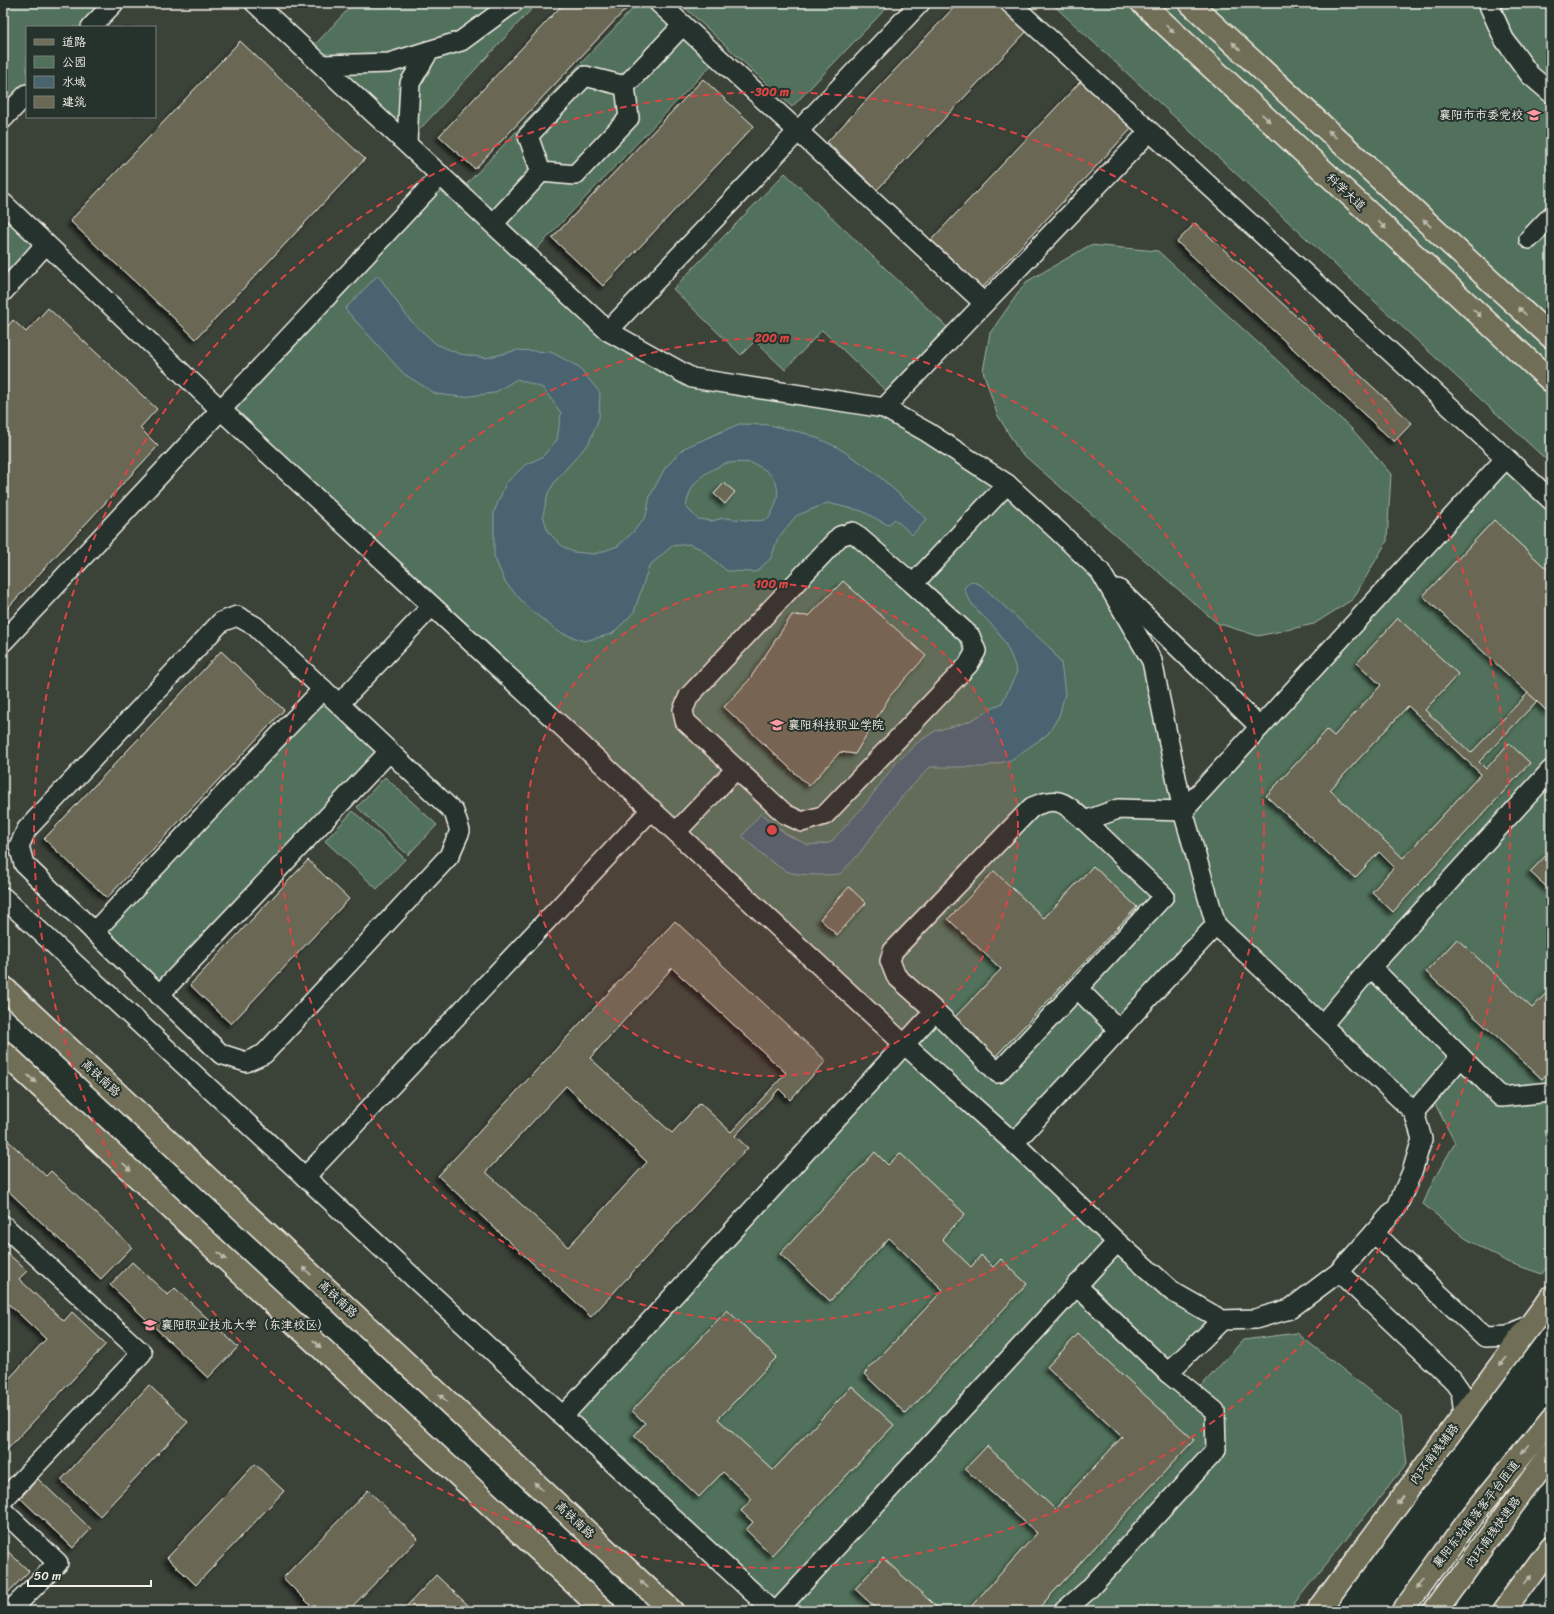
<svg xmlns="http://www.w3.org/2000/svg" width="1554" height="1614" font-family="Sriracha,'LXGW WenKai TC',sans-serif">
	<defs>
		<filter id="shadow"><feDropShadow dx="-3.5" dy="3.5" stdDeviation="2" flood-color="#0009"/></filter>
	</defs>
	<rect width="100%" height="100%" fill="#26332d"/>
	<filter id="ink" filterUnits="userSpaceOnUse"><feTurbulence type="fractalNoise" baseFrequency=".025" numOctaves="2"/><feDisplacementMap in="SourceGraphic" scale="8" xChannelSelector="R" yChannelSelector="G"/><feConvolveMatrix kernelMatrix="1 2 1 2 8 2 1 2 1" color-interpolation-filters="sRGB"/></filter>
	<g filter="url(#ink)">
		<g fill="#3b4339" fill-rule="evenodd">
			<path d="M3,3H1051L1551,464V1297L1318,1611H672L3,987ZM27,27H155V117H27Z"/>
			<polygon points="3,1052 604,1611 3,1611"/>
		</g>
		<g fill="#51715b" stroke="#a2b1a2">
			<polygon points="3,3 114,3 91,27 27,27 27,94 3,119"/>
			<polygon points="354,3 537,3 407,143 308,52"/>
			<polygon points="638,3 659,3 718,58 529,257 608,331 692,378 884,408 927,432 1100,571 1152,661 1183,811 1506,458 1551,500 1551,1261 1542,1274 1507,1262 1465,1238 1423,1204 1434,1179 1455,1143 1430,1094 1414,1112 1216,925 1014,1143 1117,1242 1222,1320 1168,1373 1194,1394 1243,1340 1297,1333 1401,1416 1407,1464 1288,1611 773,1611 563,1416 904,1044 220,409 441,175 459,192"/>
			<polygon points="680,3 891,3 792,107"/>
			<polygon points="1051,3 1551,3 1551,464"/>
			<polygon points="785,173 947,327 886,391 822,330 785,370 755,341 741,355 673,289"/>
			<polygon points="3,203 46,244 3,292"/>
			<polygon points="1090,245 1158,251 1352,429 1391,474 1387,541 1353,599 1314,624 1258,636 1217,623 1019,451 997,414 983,371 990,333 1026,282"/>
			<polygon points="323,689 389,752 159,995 94,932"/>
			<polygon points="385,777 437,825 408,855 357,807"/>
			<polygon points="353,811 405,859 377,889 325,841"/>
		</g>
		<g fill="#4a646f" stroke="#8e9c9f" fill-rule="evenodd">
			<path d="M378,275L409,319L436,344L460,354L486,358L518,350L551,352L579,367L600,393L599,418L589,443L556,480L548,493L543,515L548,532L562,546L573,552L595,554L618,546L633,532L646,516L650,496L665,468L684,448L739,424L769,425L808,434L837,447L873,471L927,519L912,535L895,519L888,525L862,511L827,503L796,516L778,538L771,558L756,572L727,571L701,549L689,544L672,546L649,566L634,612L612,634L584,641L559,632L529,609L505,582L494,556V512L506,483L525,465L542,457L557,440L561,413L543,388L517,379L494,393L462,397L436,394L404,374L345,309ZM726,463C734,463 747,461 754,464C782,476 783,496 768,519L758,521L723,518L712,521L698,519L686,507C691,480 702,474 726,463Z"/>
			<path d="M971,581L981,585L1050,648L1061,663L1065,694L1059,716L1048,734L1011,760L983,767H930L900,799L858,855L840,874C828,875 801,876 789,872C775,867 753,846 742,836L761,813L786,834L808,845L830,843L863,807L896,763L917,743L935,731L968,722L1002,703L1017,672C1012,657 1007,645 998,632C984,615 972,610 964,588Z"/>
		</g>
		<g fill="#6b6854" stroke="#f4f1e8" fill-rule="evenodd" filter="url(#shadow)">
			<polygon points="564,3 619,3 626,9 475,169 439,136"/>
			<polygon points="958,3 998,3 1027,31 877,190 827,142"/>
			<polygon points="240,41 365,159 196,339 70,221"/>
			<polygon points="703,79 754,126 603,286 552,238"/>
			<polygon points="1081,81 1132,128 982,288 931,240"/>
			<polygon points="1195,223 1412,423 1394,442 1177,242"/>
			<polygon points="48,308 157,409 140,428 158,446 3,613 3,332 13,320 26,332"/>
			<polygon points="724,483 735,492 725,504 714,494"/>
			<polygon points="1494,520 1551,573 1551,707 1547,711 1423,596"/>
			<polygon points="843,581 926,656 890,696 855,754 840,752 809,786 724,707 749,680 792,615 809,616"/>
			<path d="M1398,618L1458,674L1425,710L1471,753L1528,693L1537,701L1479,762L1486,769L1509,743L1530,763L1393,912L1372,892L1394,867L1379,852L1355,878L1266,796L1327,730L1334,736L1381,685L1357,663ZM1408,706L1481,774L1403,858L1330,790Z"/>
			<polygon points="221,651 284,710 107,898 44,839"/>
			<polygon points="1551,850 1551,891 1530,872"/>
			<polygon points="308,860 349,899 231,1024 190,985"/>
			<polygon points="1093,866 1137,907 992,1060 951,1021 1001,969 948,919 994,871 1044,918"/>
			<polygon points="849,887 866,903 837,935 820,919"/>
			<path d="M675,921L826,1061L790,1100L779,1089L735,1136L748,1148L591,1317L438,1176ZM672,968L786,1073L731,1132L700,1103L672,1133L590,1058ZM566,1086L647,1162L568,1247L486,1172Z"/>
			<polygon points="1457,939 1532,1008 1551,988 1551,1069 1542,1079 1426,972"/>
			<polygon points="3,1136 46,1176 51,1171 132,1247 101,1279 3,1186"/>
			<polygon points="875,1152 888,1165 900,1153 965,1214 942,1239 971,1267 981,1255 993,1267 1001,1259 1027,1284 906,1414 864,1374 943,1290 889,1238 830,1301 780,1254"/>
			<polygon points="3,1249 27,1271 19,1279 64,1321 72,1312 106,1344 3,1454 3,1385 46,1339 3,1299"/>
			<polygon points="132,1262 168,1295 175,1288 238,1347 208,1378 110,1285"/>
			<polygon points="727,1310 777,1357 718,1419 773,1470 852,1386 894,1425 772,1555 746,1530 753,1522 741,1511 752,1499 723,1472 699,1497 634,1436 645,1423 632,1411"/>
			<polygon points="1078,1334 1194,1440 1036,1611 967,1611 1037,1533 965,1469 987,1446 1055,1509 1122,1437 1047,1367"/>
			<polygon points="149,1385 188,1422 100,1516 61,1480"/>
			<polygon points="255,1464 284,1491 196,1585 167,1558"/>
			<polygon points="38,1479 91,1529 73,1548 20,1498"/>
			<polygon points="368,1490 418,1539 348,1611 316,1611 283,1578"/>
			<polygon points="3,1547 29,1571 3,1598"/>
			<polygon points="883,1558 941,1611 879,1611 855,1589"/>
			<polygon points="436,1575 470,1607 466,1611 402,1611"/>
		</g>
		<g fill="none" stroke-linecap="round" stroke-linejoin="round">
			<defs>
				<g id="minor">
					<polyline points="255,3 608,331 692,378 884,408 927,432 1007,484 1058,531 1100,571 1152,661 1183,811 1216,925 1414,1112 1422,1139 1412,1172 1397,1207 1374,1233 1485,1337 1508,1336 1530,1324"/>
					<polyline points="659,3 984,303"/>
					<polyline points="1010,3 1506,458"/>
					<polyline points="1488,3 1504,39 1530,75 1551,93"/>
					<polyline points="91,27 114,3"/>
					<polyline points="323,65 389,63 461,41 513,3"/>
					<polygon points="585,76 625,86 629,118 575,175 541,172 528,136"/>
					<polyline points="625,86 683,25"/>
					<polyline points="3,119 27,94"/>
					<polyline points="407,143 410,83 429,51"/>
					<polyline points="3,203 220,409 904,1044 1014,1143 1117,1242 1173,1292 1222,1320 1255,1319 1290,1309 1339,1272 1452,1379 1461,1392 1464,1414"/>
					<polyline points="493,224 541,172"/>
					<polyline points="1529,239 1551,216"/>
					<polyline points="3,292 46,244"/>
					<polyline points="608,331 920,3"/>
					<polyline points="884,408 1149,132"/>
					<polyline points="913,584 853,532 840,536 689,696 683,710 685,721 785,814 802,822 825,815 968,665 976,651 970,636 913,584 1007,484"/>
					<polyline points="1118,589 1260,727"/>
					<polyline points="3,642 441,175"/>
					<polyline points="339,704 255,626 237,616 221,622 27,829 19,846 24,864 221,1054 246,1062 264,1054 449,856 460,831 454,812 339,704 432,606"/>
					<polyline points="676,832 736,769"/>
					<polyline points="3,897 773,1611"/>
					<polyline points="94,932 323,689"/>
					<polyline points="1371,967 1551,770"/>
					<polyline points="1078,989 1119,1030"/>
					<polyline points="159,995 389,752"/>
					<polyline points="935,1011 998,1073 1164,896 1085,821"/>
					<polyline points="1322,1025 1371,967 1501,1097 1551,1092"/>
					<polyline points="1414,1112 1461,1057"/>
					<polyline points="1014,1143 1216,925"/>
					<polyline points="305,1177 652,809"/>
					<polyline points="3,1225 142,1353 3,1500"/>
					<polyline points="1339,1272 1374,1233"/>
					<polyline points="1168,1373 1222,1320"/>
					<path d="M563,1416L935,1011L896,976L890,961L893,951L1032,807C1060,795 1064,803 1085,821L1118,809L1183,811L1506,458L1551,500"/>
					<polyline points="3,1511 58,1563 10,1611"/>
					<polyline points="777,1611 1117,1242"/>
					<polyline points="1064,1611 1088,1590 1216,1450 1215,1411 1168,1373 1076,1285"/>
				</g>
				<g id="major">
					<polyline points="1142,3 1551,381"/>
					<polyline points="1190,3 1551,337"/>
					<polyline points="3,987 672,1611"/>
					<polyline points="3,1052 604,1611"/>
					<polyline points="1318,1611 1551,1297"/>
				</g>
				<g id="highway">
					<polyline points="1403,1611 1472,1516 1551,1419"/>
					<polyline points="1435,1611 1551,1453"/>
					<polyline points="1504,1611 1551,1547"/>
				</g>
			</defs>
			<use href="#minor" stroke="#f4f1e8" stroke-width="22"/>
			<use href="#major" stroke="#f4f1e8" stroke-width="25"/>
			<use href="#highway" stroke="#f4f1e8" stroke-width="25"/>
			<use href="#minor" stroke="#26332d" stroke-width="19"/>
			<use href="#major" stroke="#716e59" stroke-width="22"/>
			<use href="#highway" stroke="#716e59" stroke-width="22"/>
		</g>
		<defs><path id="oneway-solid" d="M-6-.8H1V-3.2L6.5 0L1 3.2V.8H-6Z"/></defs>
		<g fill="#c0bdaf">
			<use href="#oneway-solid" transform="translate(1170 29) rotate(43)"/>
			<use href="#oneway-solid" transform="translate(1236 46) rotate(-137)"/>
			<use href="#oneway-solid" transform="translate(1266 118) rotate(43)"/>
			<use href="#oneway-solid" transform="translate(1332 134) rotate(-137)"/>
			<use href="#oneway-solid" transform="translate(1427 223) rotate(-137)"/>
			<use href="#oneway-solid" transform="translate(1382 225) rotate(43)"/>
			<use href="#oneway-solid" transform="translate(1522 311) rotate(-137)"/>
			<use href="#oneway-solid" transform="translate(1477 313) rotate(43)"/>
			<use href="#oneway-solid" transform="translate(32 1079) rotate(43)"/>
			<use href="#oneway-solid" transform="translate(127 1167) rotate(43)"/>
			<use href="#oneway-solid" transform="translate(222 1256) rotate(43)"/>
			<use href="#oneway-solid" transform="translate(307 1271) rotate(-137)"/>
			<use href="#oneway-solid" transform="translate(317 1344) rotate(43)"/>
			<use href="#oneway-solid" transform="translate(1503 1362) rotate(127)"/>
			<use href="#oneway-solid" transform="translate(443 1398) rotate(-137)"/>
			<use href="#oneway-solid" transform="translate(1526 1449) rotate(129)"/>
			<use href="#oneway-solid" transform="translate(538 1486) rotate(-137)"/>
			<use href="#oneway-solid" transform="translate(1400 1500) rotate(127)"/>
			<use href="#oneway-solid" transform="translate(1527 1579) rotate(-54)"/>
			<use href="#oneway-solid" transform="translate(644 1584) rotate(-137)"/>
			<use href="#oneway-solid" transform="translate(1421 1585) rotate(126)"/>
		</g>
	</g>
	<circle cx="772" cy="830" r="246" fill="#da4645" fill-opacity=".12"/>
	<g fill="none" stroke="#da4645" stroke-width="2" stroke-dasharray="7 5">
		<circle cx="772" cy="830" r="246"/>
		<circle cx="772" cy="830" r="492"/>
		<circle cx="772" cy="830" r="738"/>
	</g>
	<defs>
		<symbol id="university-bare" viewBox="-9 -9 18 18"><path d="M0-5L7-2L0 1L-7-2ZM-4 1L0 2.5L4 1V4Q0 6-4 4Z" fill="#ff9aa2" stroke="#26332d" stroke-width="2.5" paint-order="stroke"/></symbol>
	</defs>
	<g fill-rule="evenodd">
		<use href="#university-bare" x="1524" y="105" width="20" height="20"/>
		<use href="#university-bare" x="767" y="715" width="20" height="20"/>
		<use href="#university-bare" x="140" y="1315" width="20" height="20"/>
	</g>
	<g text-anchor="middle" dominant-baseline="central" stroke-width="4" stroke-linejoin="round" paint-order="stroke">
		<g font-size="12" fill="#f4f1e8" stroke="#26332d" text-anchor="start">
			<text x="1523" y="115" text-anchor="end">襄阳市市委党校</text>
			<text x="788" y="725">襄阳科技职业学院</text>
			<text x="161" y="1325">襄阳职业技术大学（东津校区）</text>
		</g>
		<g font-size="12" fill="#f4f1e8" stroke="#26332d">
			<text transform="translate(1346 192) rotate(43)">科学大道</text>
			<text transform="translate(101 1078) rotate(43)">高铁南路</text>
			<text transform="translate(338 1299) rotate(43)">高铁南路</text>
			<text transform="translate(1434 1454) rotate(-53)">内环南线辅路</text>
			<text transform="translate(1476 1514) rotate(-52)">襄阳东站南落客平台匝道</text>
			<text transform="translate(575 1520) rotate(43)">高铁南路</text>
			<text transform="translate(1493 1532) rotate(-54)">内环南线快速路</text>
		</g>
	</g>
	<circle cx="772" cy="830" r="6" fill="#da4645" stroke="#26332d" stroke-width="2"/>
	<g font-size="12" text-anchor="middle" font-weight="bold" fill="#da4645" stroke="#26332d" stroke-width="4" stroke-linejoin="round" paint-order="stroke">
		<text x="772" y="96">300 m</text>
		<text x="772" y="342">200 m</text>
		<text x="772" y="588">100 m</text>
	</g>
	<rect width="1554" height="1614" fill="none" stroke="#26332d" stroke-width="16"/>
	<rect x="8" y="8" width="1538" height="1598" fill="none" stroke="#f4f1e8" stroke-width="1.5" filter="url(#ink)"/>
	<rect x="26" y="26" width="130" height="92" fill="#26332d" stroke="#787f78"/>
	<rect x="34" y="39" width="20" height="6" fill="#716e59" stroke="#787f78"/>
	<text x="62" y="46" font-size="12" fill="#f4f1e8">道路</text>
	<rect x="34" y="56" width="20" height="12" fill="#51715b" stroke="#787f78"/>
	<text x="62" y="66" font-size="12" fill="#f4f1e8">公园</text>
	<rect x="34" y="76" width="20" height="12" fill="#4a646f" stroke="#787f78"/>
	<text x="62" y="86" font-size="12" fill="#f4f1e8">水域</text>
	<rect x="34" y="96" width="20" height="12" fill="#6b6854" stroke="#787f78"/>
	<text x="62" y="106" font-size="12" fill="#f4f1e8">建筑</text>
	<path d="M28 1580v6h123v-6" fill="none" stroke="#f4f1e8" stroke-width="2"/>
	<text x="34" y="1580" font-size="12" fill="#f4f1e8" stroke="#26332d" stroke-width="3" paint-order="stroke">50 m</text>
</svg>
